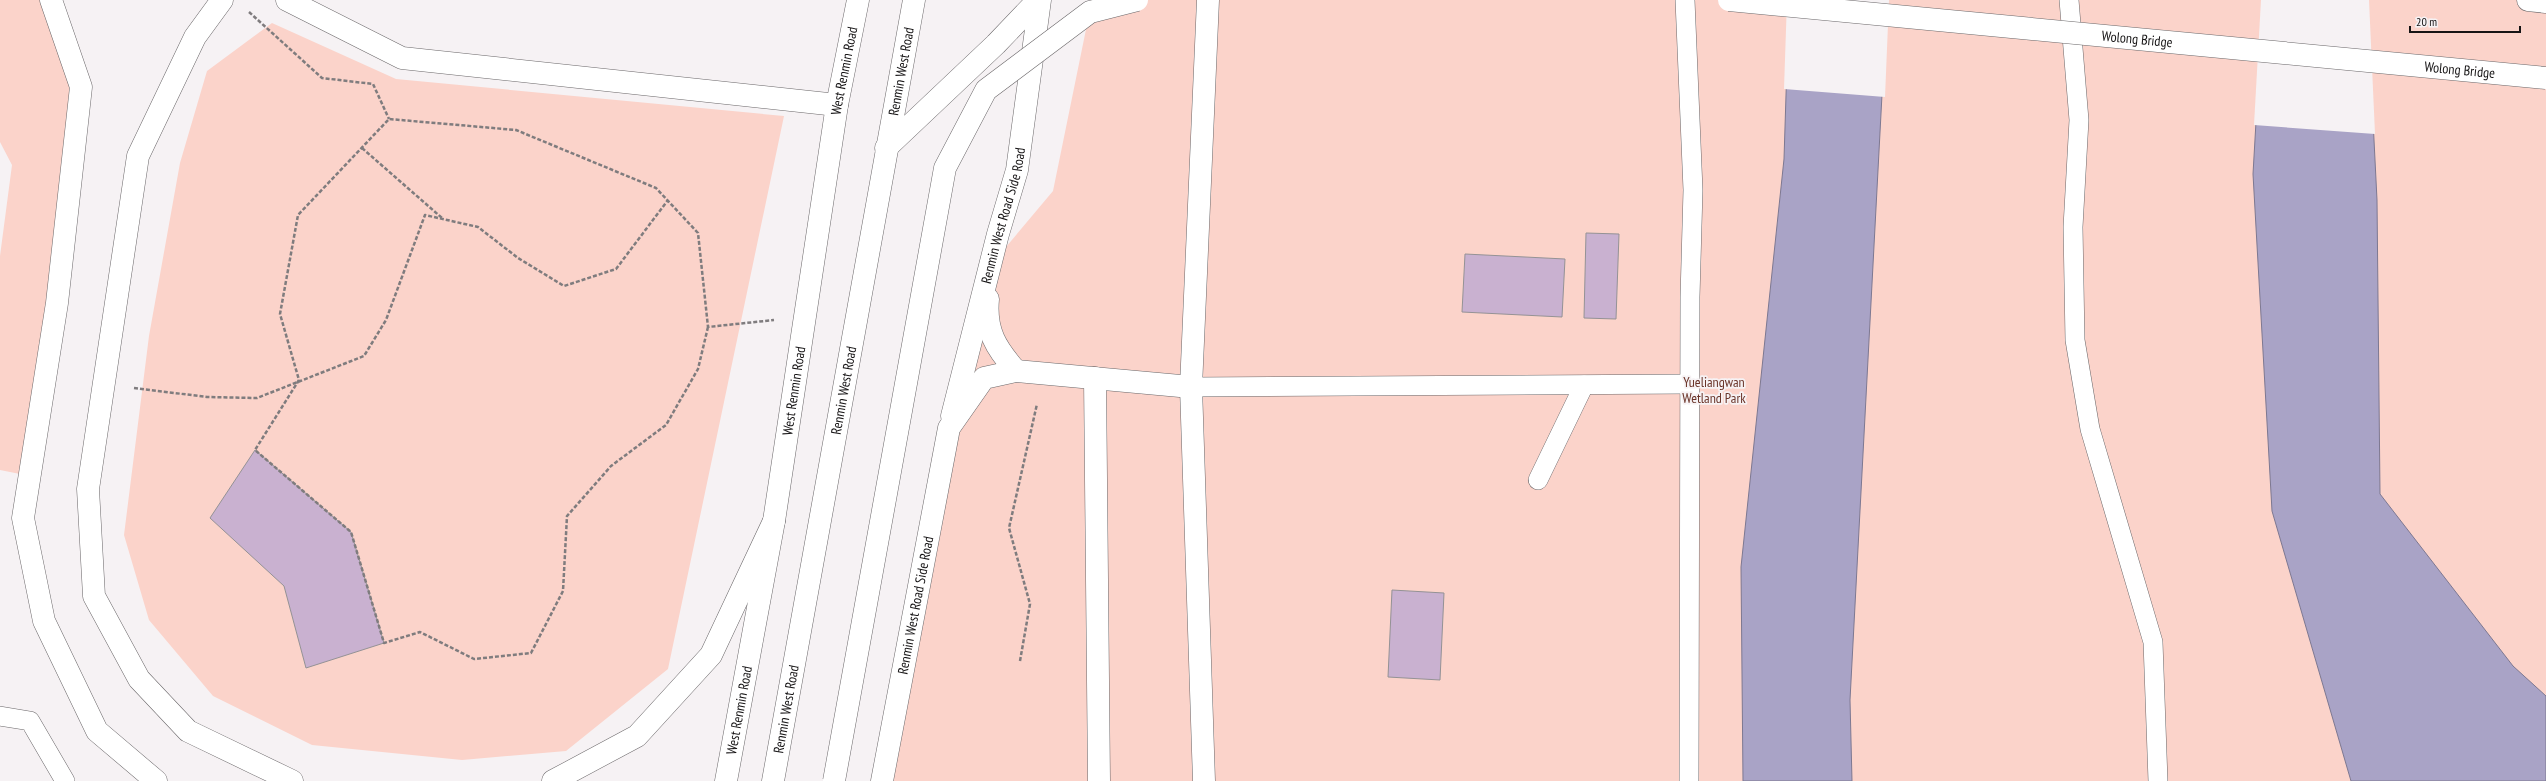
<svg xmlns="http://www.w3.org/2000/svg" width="2546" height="781" font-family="'PT Sans Narrow',sans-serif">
	<rect width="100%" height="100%" fill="#f6f2f4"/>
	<g fill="#fbd3ca">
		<polygon points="0,0 51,0 81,87 30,476 0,470 0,256 12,165 0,142"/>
		<polygon points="1092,0 2546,0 2546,781 882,781 990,266 1053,191"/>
		<polygon points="272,23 396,79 784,116 668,669 566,751 462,760 312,745 213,696 149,620 124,535 149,336 180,163 207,71"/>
	</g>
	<g fill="#a9a3c6" stroke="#7d7891">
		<polygon points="1789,0 1887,0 1850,700 1852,781 1743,781 1741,567 1784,159"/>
		<polygon points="2263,0 2367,0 2377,200 2380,494 2513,666 2546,696 2546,781 2351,781 2272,511 2253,174"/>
	</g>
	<g fill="#f6f2f4">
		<polygon points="1787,0 1889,0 1885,97 1784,89"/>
		<polygon points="2261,0 2369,0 2375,134 2254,125"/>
	</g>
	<g fill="#c9b1d0" stroke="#949295">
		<polygon points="1586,233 1619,234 1616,319 1584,318"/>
		<polygon points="1465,254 1565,259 1562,317 1462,312"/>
		<polygon points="255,450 351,532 384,643 306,668 284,586 210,518"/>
		<polygon points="1392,590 1444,593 1440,680 1388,677"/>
	</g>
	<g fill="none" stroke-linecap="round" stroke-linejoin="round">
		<defs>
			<g id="lane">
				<polyline points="1685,0 1693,190 1690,297 1689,781"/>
				<polyline points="2069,0 2079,120 2073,227 2075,340 2090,429 2153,642 2158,781"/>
				<polyline points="1191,387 1690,384"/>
				<polyline points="1538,480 1584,385"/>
				<polyline points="0,716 30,721 65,781"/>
			</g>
			<polyline id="street" points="1095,378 1099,781"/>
			<g id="secondary">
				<polyline points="886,148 996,44 1038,0"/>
				<path d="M988,299C985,331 996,348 1016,371"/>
				<path id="s1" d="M952,416L998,234L1017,170L1040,0"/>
				<path id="s2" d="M882,781L949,428L984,378L1016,371L1191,387"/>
				<polyline points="1204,781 1191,387 1208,0"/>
			</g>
			<g id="primary">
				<polyline points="287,0 402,58 837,105"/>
				<path id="s3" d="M726,781L774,521L837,105L858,0"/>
				<path id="s4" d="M773,781L914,0"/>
			</g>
			<g id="highway">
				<polyline points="51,0 81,87 57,303 23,518 44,621 97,731 156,781"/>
				<polyline points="222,0 195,37 138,156 88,489 94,596 139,679 188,731 292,781"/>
				<polyline points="2528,0 2546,2"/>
				<polyline points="553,781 637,736 711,655 774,521"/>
			</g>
		</defs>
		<use href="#lane" stroke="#6a6769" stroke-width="20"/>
		<use href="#street" stroke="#6a6769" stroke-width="23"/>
		<use href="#secondary" stroke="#6a6769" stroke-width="23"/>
		<use href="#primary" stroke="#6a6769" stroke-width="23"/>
		<use href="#highway" stroke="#6a6769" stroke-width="23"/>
		<g stroke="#7f7c7e" stroke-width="2.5" stroke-dasharray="4 2" stroke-linecap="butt">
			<polyline points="249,12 322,78 373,84 389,119"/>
			<polyline points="362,148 442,218"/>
			<polyline points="708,327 698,369 666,425 611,466 567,516 563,591 531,653 474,659 420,632 384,643 351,532 255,450 299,380 280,314 298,215 389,119 516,130 656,188 698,233 708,327 774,320"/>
			<polyline points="134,388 207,397 257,398 364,356 386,320 425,215 478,227 518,258 564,286 616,269 668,200"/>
			<polyline points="1020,661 1030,604 1009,528 1037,404"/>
		</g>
		<use href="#lane" stroke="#fff" stroke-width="19"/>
		<use href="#street" stroke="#fff" stroke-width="22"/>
		<use href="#secondary" stroke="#fff" stroke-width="22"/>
		<use href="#primary" stroke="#fff" stroke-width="22"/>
		<use href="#highway" stroke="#fff" stroke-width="22"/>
		<defs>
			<g id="highway-bridge">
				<path id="s5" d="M1729,0L2546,78"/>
				<polyline points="834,781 945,168 986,90 1090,12 1137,0"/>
			</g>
		</defs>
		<use href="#highway-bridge" stroke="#6a6769" stroke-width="23" stroke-linecap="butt"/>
		<use href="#highway-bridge" stroke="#fff" stroke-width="22"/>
	</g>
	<g text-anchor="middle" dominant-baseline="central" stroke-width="3.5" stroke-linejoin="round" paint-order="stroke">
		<g font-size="14" fill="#161415" stroke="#f6f2f4">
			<text stroke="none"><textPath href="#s5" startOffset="410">Wolong Bridge</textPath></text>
			<text stroke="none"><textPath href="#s5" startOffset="734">Wolong Bridge</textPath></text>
			<text stroke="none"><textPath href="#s3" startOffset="720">West Renmin Road</textPath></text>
			<text stroke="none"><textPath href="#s4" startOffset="721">Renmin West Road</textPath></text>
			<text stroke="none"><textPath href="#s1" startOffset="207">Renmin West Road Side Road</textPath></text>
			<text stroke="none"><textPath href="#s4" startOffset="397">Renmin West Road</textPath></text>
			<text stroke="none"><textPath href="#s3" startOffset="396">West Renmin Road</textPath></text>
			<text stroke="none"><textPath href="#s2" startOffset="179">Renmin West Road Side Road</textPath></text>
			<text stroke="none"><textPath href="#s4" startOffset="73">Renmin West Road</textPath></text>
			<text stroke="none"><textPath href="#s3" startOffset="72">West Renmin Road</textPath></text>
		</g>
		<g font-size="14" fill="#6a3429" stroke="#f6f2f4">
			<text x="1714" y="382">Yueliangwan<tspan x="1714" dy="16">Wetland Park</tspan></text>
		</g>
	</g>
	<path d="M2410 26v6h110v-6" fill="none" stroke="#161415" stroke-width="2"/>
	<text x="2416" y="26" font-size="12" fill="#161415" stroke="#f6f2f4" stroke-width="3" paint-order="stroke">20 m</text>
</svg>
